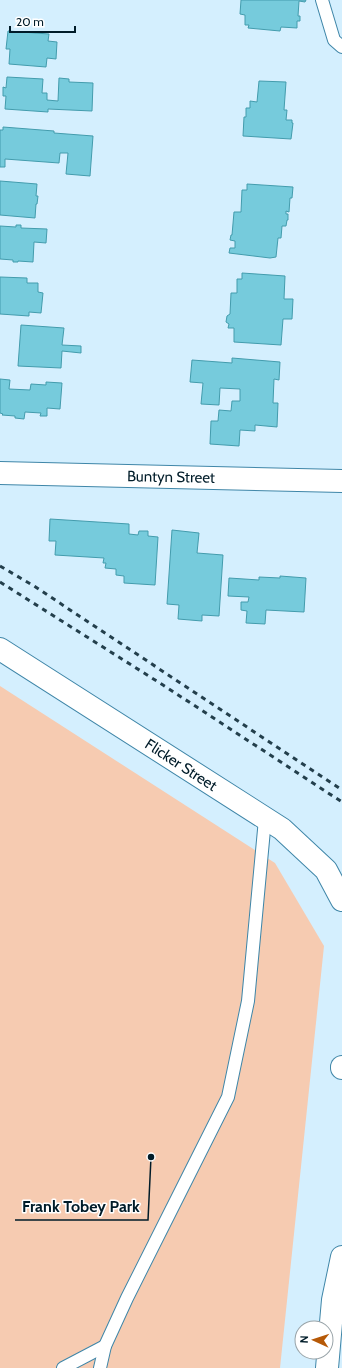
<svg xmlns="http://www.w3.org/2000/svg" width="342" height="1368" font-family="Cabin,sans-serif">
	<rect width="100%" height="100%" fill="#d4effe"/>
	<polygon fill="#f6cbb1" points="0,686 275,863 324,946 280,1368 0,1368"/>
	<g fill="#76cbdc" stroke="#439cad">
		<polygon points="241,0 306,0 305,2 299,1 298,16 300,16 300,21 297,21 297,28 281,27 280,31 248,28 249,25 245,25 245,15 240,14"/>
		<polygon points="8,31 49,34 48,41 57,42 56,59 47,58 46,67 9,64 10,49 6,49"/>
		<polygon points="7,77 43,79 42,93 47,93 47,100 58,101 59,78 69,79 69,82 93,83 92,111 48,109 48,112 5,109 6,96 3,96 3,87 6,88"/>
		<polygon points="259,81 286,82 284,110 287,110 286,120 292,120 292,123 293,123 291,139 243,136 244,117 246,117 246,108 250,108 250,101 257,102"/>
		<polygon points="3,127 54,131 54,133 93,136 90,176 66,174 68,153 60,153 59,163 5,159 5,167 0,167 0,130 3,130"/>
		<polygon points="0,181 37,184 36,196 38,196 37,204 36,204 35,218 0,215"/>
		<polygon points="247,184 293,187 292,198 290,198 289,212 286,211 286,214 288,214 288,220 287,220 286,226 282,226 281,238 278,238 276,257 270,258 229,253 230,248 235,248 235,241 230,240 231,235 232,235 234,212 241,212 242,190 247,190"/>
		<polygon points="16,225 21,225 21,228 47,229 46,243 34,242 33,262 18,261 18,262 13,262 13,260 0,259 0,226 16,227"/>
		<polygon points="242,273 285,276 284,299 293,299 292,319 283,319 281,345 234,342 234,328 228,328 229,324 226,322 227,316 230,314 231,293 237,293 237,279 242,279"/>
		<polygon points="0,277 27,278 27,283 38,283 38,292 43,293 41,313 29,312 29,316 0,314"/>
		<polygon points="21,325 64,328 62,345 81,346 81,353 62,351 61,368 18,366"/>
		<polygon points="232,358 280,362 279,380 274,379 273,403 278,403 277,427 255,425 255,431 240,430 239,446 210,444 211,421 218,421 219,410 231,411 232,401 240,401 240,389 220,388 219,405 201,404 203,383 190,382 192,360 232,363"/>
		<polygon points="0,379 10,380 9,389 30,390 31,384 46,385 46,382 62,383 60,409 47,408 47,416 40,416 41,413 25,412 24,419 15,418 15,416 2,415 3,414 0,413"/>
		<polygon points="50,519 129,524 129,534 138,535 139,531 148,531 148,536 158,537 155,585 124,583 124,576 116,575 116,569 105,568 106,563 103,563 104,558 55,555 56,541 49,541"/>
		<polygon points="172,530 199,533 197,553 223,555 219,616 202,615 202,621 178,619 179,605 167,604"/>
		<polygon points="280,576 306,578 304,612 266,610 265,624 246,623 247,611 241,610 241,602 248,602 249,597 228,596 229,578 259,580 259,577 280,578"/>
	</g>
	<g fill="none" stroke-linecap="round" stroke-linejoin="round">
		<defs>
			<g id="service">
				<polyline points="322,0 334,40 342,47"/>
				<polyline points="63,1368 105,1346"/>
				<polyline points="100,1368 105,1346 127,1298 228,1097 248,1001 265,819"/>
			</g>
			<polyline id="minor" points="0,473 342,481"/>
			<g id="tertiary">
				<polyline points="0,649 282,829 326,870 342,900"/>
				<polyline points="342,1067 342,1068"/>
			</g>
			<polyline id="secondary" points="327,1368 333,1300 342,1257"/>
		</defs>
		<use href="#service" stroke="#3f86a8" stroke-width="14"/>
		<use href="#minor" stroke="#3f86a8" stroke-width="24"/>
		<use href="#tertiary" stroke="#3f86a8" stroke-width="24"/>
		<use href="#secondary" stroke="#3f86a8" stroke-width="24"/>
		<use href="#service" stroke="#fff" stroke-width="12"/>
		<use href="#minor" stroke="#fff" stroke-width="22"/>
		<use href="#tertiary" stroke="#fff" stroke-width="22"/>
		<use href="#secondary" stroke="#fff" stroke-width="22"/>
		<g stroke="#233f4c" stroke-width="3" stroke-dasharray="5 5" stroke-linecap="butt">
			<polyline points="0,566 34,586 342,790"/>
			<polyline points="0,582 163,685 342,802"/>
		</g>
	</g>
	<g text-anchor="middle" dominant-baseline="central" stroke-width="3" stroke-linejoin="round" paint-order="stroke">
		<g font-size="15" fill="#001c29" stroke="#fff">
			<text transform="translate(171 477) rotate(1)">Buntyn Street</text>
			<text transform="translate(181 765) rotate(33)">Flicker Street</text>
		</g>
	</g>
	<path fill="none" stroke="#001c29" stroke-width="1.5" d="M151 1157L148 1220H15"/>
	<circle fill="#001c29" stroke="#fff" stroke-width="1.5" cx="151" cy="1157" r="4"/>
	<g font-size="16" text-anchor="middle" font-weight="bold" fill="#001c29" stroke="#fff" stroke-width="3" stroke-linejoin="round" paint-order="stroke">
		<text x="81" y="1212">Frank Tobey Park</text>
	</g>
	<g transform="translate(314 1340) rotate(273)"><circle r="19" fill="#ffffff" stroke="#99a4a9"/>
	<path d="M0-3L7 15L0 10L-7 15Z" fill="#b65907"/>
	<text y="-6" font-size="11" font-weight="bold" text-anchor="middle" fill="#001c29">N</text>
	</g>
	<path d="M10 26v6h65v-6" fill="none" stroke="#001c29" stroke-width="2"/>
	<text x="16" y="26" font-size="12" fill="#001c29" stroke="#ffffff" stroke-width="3" paint-order="stroke">20 m</text>
</svg>
